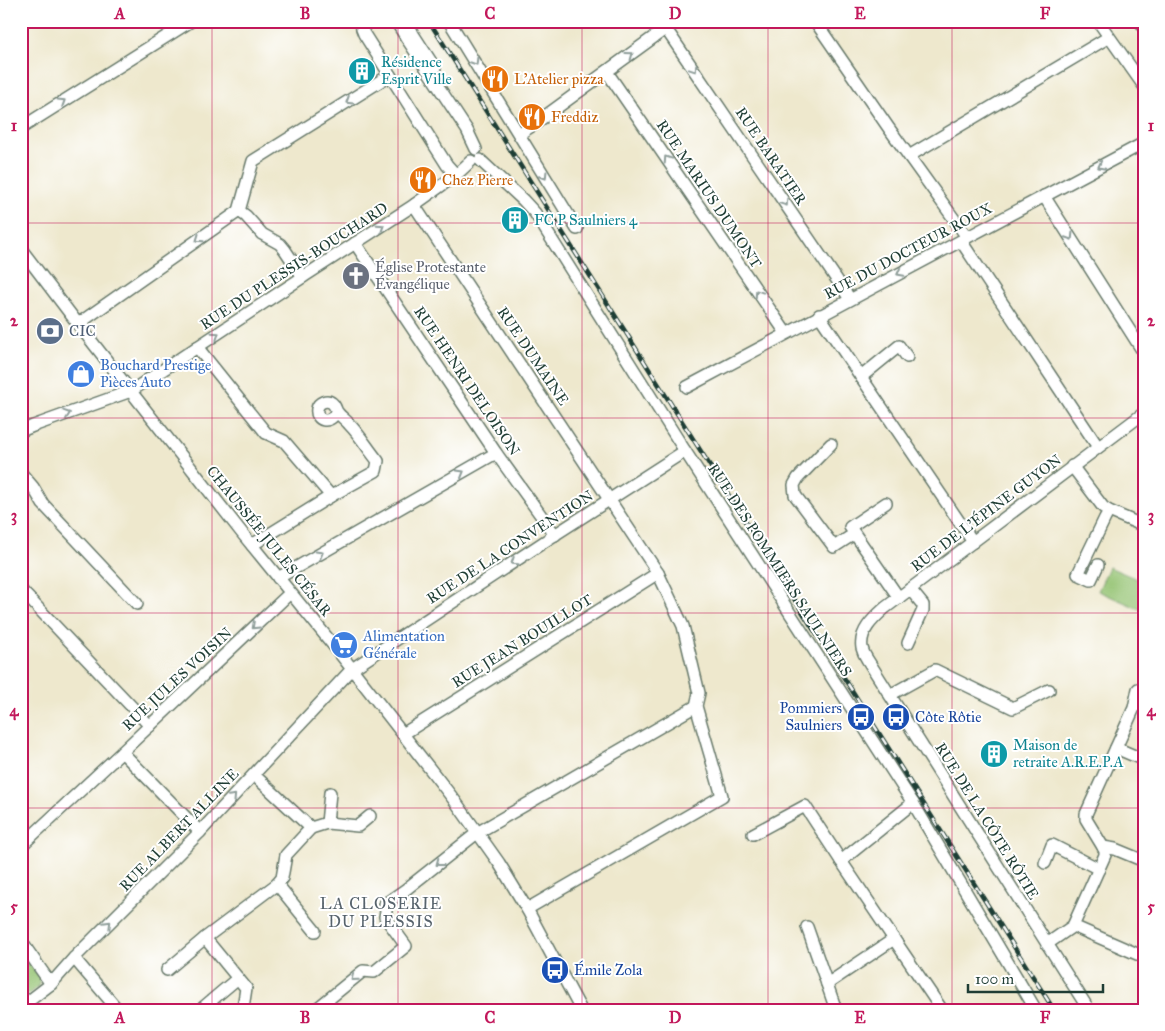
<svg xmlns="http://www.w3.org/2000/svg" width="1165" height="1031" font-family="'IM FELL Great Primer',serif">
	<rect width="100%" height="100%" fill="#fff"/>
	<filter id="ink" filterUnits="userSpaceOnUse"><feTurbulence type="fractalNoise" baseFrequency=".02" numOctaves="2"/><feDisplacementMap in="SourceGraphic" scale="10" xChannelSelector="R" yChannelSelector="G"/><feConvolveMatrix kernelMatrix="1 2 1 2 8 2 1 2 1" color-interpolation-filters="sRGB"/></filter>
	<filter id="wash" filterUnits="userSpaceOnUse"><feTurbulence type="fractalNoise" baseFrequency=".0096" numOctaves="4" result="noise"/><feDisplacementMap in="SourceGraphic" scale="20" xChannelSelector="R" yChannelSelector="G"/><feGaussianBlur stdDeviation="1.12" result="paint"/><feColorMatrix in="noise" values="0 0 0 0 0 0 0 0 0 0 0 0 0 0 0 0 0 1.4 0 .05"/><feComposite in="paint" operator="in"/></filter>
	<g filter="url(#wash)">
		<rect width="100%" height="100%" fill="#eee8cd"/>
		<g fill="#94c372" stroke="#5a8053">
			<polygon points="1109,567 1144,582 1144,611 1098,591"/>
			<polygon points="21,951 40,978 38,987 21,999"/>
		</g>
	</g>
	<g filter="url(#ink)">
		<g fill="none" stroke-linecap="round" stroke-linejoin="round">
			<defs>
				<g id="minor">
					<polyline points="361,21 362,29 364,34 447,165 456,175"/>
					<polyline points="396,21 407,39 467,130 476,149"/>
					<polyline points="449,21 577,229"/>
					<polyline points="815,21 888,127 967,237"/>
					<polyline points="1098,21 1144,86"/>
					<polyline points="1140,21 1144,27"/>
					<polyline points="409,25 413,34 435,68"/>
					<polyline points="666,29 850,299"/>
					<polyline points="607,72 786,333"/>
					<polyline points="21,128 191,21"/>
					<polyline points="519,134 533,125 676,21"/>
					<polyline points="909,156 1109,37"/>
					<polyline points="480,160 523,200 535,213 685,451 913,803 1036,1010"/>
					<polyline points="1044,196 1144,353"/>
					<polyline points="414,205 658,573 683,626 699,693 696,706 722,796 527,909"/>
					<polyline points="239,211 253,161 390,75"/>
					<polyline points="239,211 246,216 262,234 280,244 285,250 303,277"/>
					<polyline points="961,241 1098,447"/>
					<polyline points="355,243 496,453 555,535"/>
					<polyline points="21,249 78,324 242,533 338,651 455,801 499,863 527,909 581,1010"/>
					<polyline points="819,315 973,542"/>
					<polyline points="78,324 239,211"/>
					<polyline points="197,347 266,433 284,441 331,496"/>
					<polyline points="861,377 899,346 907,357"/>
					<polyline points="687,387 1144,143"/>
					<polyline points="21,431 33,426 131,391 303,277 414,205 456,175 471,161"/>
					<polyline points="831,444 798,478 794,485 795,495 834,547 854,534"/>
					<polyline points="1072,466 1103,507 1109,511 1144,526"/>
					<polyline points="21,473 33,487 43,504 137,604"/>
					<polyline points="886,503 850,527 899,598"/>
					<path d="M252,545L331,496L376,471L378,461C368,449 360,435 349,424C346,420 341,417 338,413C335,410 336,406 332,403C327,399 318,402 317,409C315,421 330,425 336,412"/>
					<polyline points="1098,565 1091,580 1078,574 1105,518 1109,511"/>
					<polyline points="278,578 496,453"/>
					<polyline points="21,590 150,726"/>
					<polyline points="908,643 923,610 923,605 910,589"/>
					<polyline points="890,695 935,670 1013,708 1049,690"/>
					<polyline points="403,734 658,573"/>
					<polyline points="1116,748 1144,760"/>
					<polyline points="327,823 330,793"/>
					<polyline points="311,828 327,823 358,826 370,816"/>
					<polyline points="200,832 122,752 290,593"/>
					<polyline points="753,834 805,806 841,861 942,1010"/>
					<polyline points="21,846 122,752"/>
					<polyline points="1103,847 1115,849 1144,861"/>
					<polyline points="841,861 913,803"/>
					<polyline points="1045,863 1052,845 1099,869"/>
					<polyline points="277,884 315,931"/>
					<polyline points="1073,926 1144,957"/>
					<polyline points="807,927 827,984"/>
					<polyline points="21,941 51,984"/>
					<polyline points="1047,944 1073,926 1105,855 1105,851 1103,847 1086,819 1086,814 1134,708 1138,689"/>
					<polyline points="74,958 118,1010"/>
					<polyline points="167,970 205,938"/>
					<polyline points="21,1007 51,984 74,958 200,832 352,669 556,534 685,451"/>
					<polyline points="243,1008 246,988 205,938 277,884 282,878 286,855 311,828 254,775"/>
					<polyline points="200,1010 238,978"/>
					<polyline points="318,1010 319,1007 363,971 374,972 406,946 385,917 386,911 385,904 405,890 477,833 696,706"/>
					<polyline points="836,1010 827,984 894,939"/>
					<path d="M1089,1010L867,659C865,656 863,652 862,648C859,631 874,618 885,608L1144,413"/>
				</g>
			</defs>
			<use href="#minor" stroke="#67796a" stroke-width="14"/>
			<use href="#minor" stroke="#fff" stroke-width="11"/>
			<defs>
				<polyline id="rail" points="429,21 1054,1010"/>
			</defs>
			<use href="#rail" stroke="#1f3d34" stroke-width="4.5"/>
			<use href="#rail" stroke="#fff" stroke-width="2.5" stroke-dasharray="8" stroke-linecap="butt"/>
		</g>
		<defs><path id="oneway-chevron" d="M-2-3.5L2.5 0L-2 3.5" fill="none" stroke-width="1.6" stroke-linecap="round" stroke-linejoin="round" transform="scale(1.25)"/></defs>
		<g stroke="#8f9e9a">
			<use href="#oneway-chevron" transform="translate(630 55) rotate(-36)"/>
			<use href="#oneway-chevron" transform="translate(475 62) rotate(58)"/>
			<use href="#oneway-chevron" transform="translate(694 69) rotate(56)"/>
			<use href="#oneway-chevron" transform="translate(349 101) rotate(148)"/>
			<use href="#oneway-chevron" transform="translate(62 102) rotate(-32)"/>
			<use href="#oneway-chevron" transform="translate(667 159) rotate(-124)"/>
			<use href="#oneway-chevron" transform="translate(1101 166) rotate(152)"/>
			<use href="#oneway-chevron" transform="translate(544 176) rotate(58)"/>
			<use href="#oneway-chevron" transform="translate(785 203) rotate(56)"/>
			<use href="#oneway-chevron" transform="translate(381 227) rotate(-33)"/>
			<use href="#oneway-chevron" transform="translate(1070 237) rotate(58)"/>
			<use href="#oneway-chevron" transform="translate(199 239) rotate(145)"/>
			<use href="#oneway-chevron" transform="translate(900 273) rotate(152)"/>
			<use href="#oneway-chevron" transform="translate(758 293) rotate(-124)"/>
			<use href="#oneway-chevron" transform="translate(216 335) rotate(-33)"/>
			<use href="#oneway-chevron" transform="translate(67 414) rotate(-19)"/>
			<use href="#oneway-chevron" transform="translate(461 473) rotate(-30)"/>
			<use href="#oneway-chevron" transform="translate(320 554) rotate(-30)"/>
			<use href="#oneway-chevron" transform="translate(514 562) rotate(147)"/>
			<use href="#oneway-chevron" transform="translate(255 626) rotate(137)"/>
			<use href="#oneway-chevron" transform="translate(233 797) rotate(-47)"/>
			<use href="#oneway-chevron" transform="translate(439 863) rotate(142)"/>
			<use href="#oneway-chevron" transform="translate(108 924) rotate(-45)"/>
			<use href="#oneway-chevron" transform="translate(354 978) rotate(141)"/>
		</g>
	</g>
	<path fill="none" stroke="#c2185b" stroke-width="1" stroke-opacity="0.55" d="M212,21V1010M398,21V1010M582,21V1010M768,21V1010M952,21V1010M21,223H1144M21,418H1144M21,613H1144M21,808H1144"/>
	<defs>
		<symbol id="building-disc" viewBox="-11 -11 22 22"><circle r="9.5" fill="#0f9aa8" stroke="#fff"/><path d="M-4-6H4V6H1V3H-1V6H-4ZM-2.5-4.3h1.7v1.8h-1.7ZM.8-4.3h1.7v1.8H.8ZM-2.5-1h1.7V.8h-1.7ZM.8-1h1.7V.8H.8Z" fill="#fff"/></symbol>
		<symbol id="restaurant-disc" viewBox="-11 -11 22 22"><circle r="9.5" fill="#e8710a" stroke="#fff"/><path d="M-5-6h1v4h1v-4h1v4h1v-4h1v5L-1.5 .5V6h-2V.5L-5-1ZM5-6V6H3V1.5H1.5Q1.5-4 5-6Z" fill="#fff"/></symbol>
		<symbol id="church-disc" viewBox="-11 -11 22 22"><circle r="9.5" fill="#6b7280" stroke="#fff"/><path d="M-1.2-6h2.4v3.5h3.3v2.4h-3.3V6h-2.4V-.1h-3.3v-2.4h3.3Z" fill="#fff"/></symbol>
		<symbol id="bank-disc" viewBox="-11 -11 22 22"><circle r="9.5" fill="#5c6f8a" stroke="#fff"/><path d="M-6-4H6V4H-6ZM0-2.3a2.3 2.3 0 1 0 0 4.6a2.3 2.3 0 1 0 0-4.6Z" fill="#fff"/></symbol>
		<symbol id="shop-disc" viewBox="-11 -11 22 22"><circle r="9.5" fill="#3f7fe0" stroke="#fff"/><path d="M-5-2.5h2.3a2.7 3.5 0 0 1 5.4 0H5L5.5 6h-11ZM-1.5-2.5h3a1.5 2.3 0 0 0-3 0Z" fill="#fff"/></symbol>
		<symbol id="supermarket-disc" viewBox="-11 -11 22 22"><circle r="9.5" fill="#3f7fe0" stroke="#fff"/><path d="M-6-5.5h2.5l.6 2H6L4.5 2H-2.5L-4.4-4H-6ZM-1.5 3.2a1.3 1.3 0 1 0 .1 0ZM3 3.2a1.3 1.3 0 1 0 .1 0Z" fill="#fff"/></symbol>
		<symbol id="bus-disc" viewBox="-11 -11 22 22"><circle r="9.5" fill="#1a4fb4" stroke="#fff"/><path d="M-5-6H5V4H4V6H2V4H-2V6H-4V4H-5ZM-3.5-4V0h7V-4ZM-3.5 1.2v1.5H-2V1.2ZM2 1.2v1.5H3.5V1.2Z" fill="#fff"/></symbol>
	</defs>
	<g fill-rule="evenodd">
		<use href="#building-disc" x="346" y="55" width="32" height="32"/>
		<use href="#restaurant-disc" x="479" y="63" width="32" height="32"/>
		<use href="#restaurant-disc" x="516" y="101" width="32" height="32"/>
		<use href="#restaurant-disc" x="407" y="164" width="32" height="32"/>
		<use href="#building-disc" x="499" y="204" width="32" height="32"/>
		<use href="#church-disc" x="340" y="260" width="32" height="32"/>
		<use href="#bank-disc" x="34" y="315" width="32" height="32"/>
		<use href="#shop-disc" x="65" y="358" width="32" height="32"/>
		<use href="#supermarket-disc" x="328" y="629" width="32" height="32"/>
		<use href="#bus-disc" x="845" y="701" width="32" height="32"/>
		<use href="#bus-disc" x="880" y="701" width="32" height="32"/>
		<use href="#building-disc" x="978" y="738" width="32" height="32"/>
		<use href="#bus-disc" x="539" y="954" width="32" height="32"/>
	</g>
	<g text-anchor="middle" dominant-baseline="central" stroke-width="4" stroke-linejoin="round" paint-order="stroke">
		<g font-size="15" fill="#0d838f" stroke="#fff" text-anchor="start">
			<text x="381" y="62">Résidence<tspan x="381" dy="17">Esprit Ville</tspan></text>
			<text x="534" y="220">FC P Saulniers 4</text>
			<text x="1013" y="745">Maison de<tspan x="1013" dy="17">retraite A.R.E.P.A</tspan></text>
		</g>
		<g font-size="15" fill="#c56008" stroke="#fff" text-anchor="start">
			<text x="514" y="79">L'Atelier pizza</text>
			<text x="551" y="117">Freddiz</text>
			<text x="442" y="180">Chez Pierre</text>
		</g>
		<g font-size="15" fill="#1f3d34" stroke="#fff">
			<text transform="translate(771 156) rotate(56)">RUE BARATIER</text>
			<text transform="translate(709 194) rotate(56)">RUE MARIUS DUMONT</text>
			<text transform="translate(908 251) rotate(-28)">RUE DU DOCTEUR ROUX</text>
			<text transform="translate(294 266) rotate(-33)">RUE DU PLESSIS-BOUCHARD</text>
			<text transform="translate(533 356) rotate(56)">RUE DUMAINE</text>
			<text transform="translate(467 381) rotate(56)">RUE HENRI DELOISON</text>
			<text transform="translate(986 513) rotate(-37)">RUE DE L'ÉPINE GUYON</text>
			<text transform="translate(269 541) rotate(51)">CHAUSSÉE JULES CÉSAR</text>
			<text transform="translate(510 547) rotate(-33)">RUE DE LA CONVENTION</text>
			<text transform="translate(780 570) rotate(57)">RUE DES POMMIERS SAULNIERS</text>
			<text transform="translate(522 641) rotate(-32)">RUE JEAN BOUILLOT</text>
			<text transform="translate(177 679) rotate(-43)">RUE JULES VOISIN</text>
			<text transform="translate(987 821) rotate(58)">RUE DE LA CÔTE RÔTIE</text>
			<text transform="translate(179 830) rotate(-46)">RUE ALBERT ALLINE</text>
		</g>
		<g font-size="15" fill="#5b616d" stroke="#fff" text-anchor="start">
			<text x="375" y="267">Église Protestante<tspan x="375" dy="17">Évangélique</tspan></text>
		</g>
		<g font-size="15" fill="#4e5e75" stroke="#fff" text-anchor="start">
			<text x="69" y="331">CIC</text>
		</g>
		<g font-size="15" fill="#366cbe" stroke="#fff" text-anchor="start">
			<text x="100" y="365">Bouchard Prestige<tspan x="100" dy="17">Pièces Auto</tspan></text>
			<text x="363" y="636">Alimentation<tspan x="363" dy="17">Générale</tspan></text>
		</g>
		<g font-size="15" fill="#164399" stroke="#fff" text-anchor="start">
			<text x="842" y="708" text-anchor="end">Pommiers<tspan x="842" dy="17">Saulniers</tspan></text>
			<text x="915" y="717">Côte Rôtie</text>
			<text x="574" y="970">Émile Zola</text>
		</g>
		<g font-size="16" letter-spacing="1" fill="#57636c" stroke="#fff">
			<text x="381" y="903">LA CLOSERIE<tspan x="381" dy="18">DU PLESSIS</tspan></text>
		</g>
	</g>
	<rect width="1165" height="1031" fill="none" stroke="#fff" stroke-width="55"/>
	<path d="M968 984v8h135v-8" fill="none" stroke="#1f3d34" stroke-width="2.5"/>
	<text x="975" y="984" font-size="15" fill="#1f3d34" stroke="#ffffff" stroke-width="4" paint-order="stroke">100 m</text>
	<rect x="28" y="28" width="1110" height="976" fill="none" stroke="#c2185b" stroke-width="2"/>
	<g font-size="16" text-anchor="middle" font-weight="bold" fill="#c2185b">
		<text x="120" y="19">A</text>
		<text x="305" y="19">B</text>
		<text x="490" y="19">C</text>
		<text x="675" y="19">D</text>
		<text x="860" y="19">E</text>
		<text x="1045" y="19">F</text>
		<text x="14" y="131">1</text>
		<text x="1151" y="131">1</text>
		<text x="14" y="326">2</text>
		<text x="1151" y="326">2</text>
		<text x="14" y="521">3</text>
		<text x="1151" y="521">3</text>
		<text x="14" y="716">4</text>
		<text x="1151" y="716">4</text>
		<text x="14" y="912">5</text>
		<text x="1151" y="912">5</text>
		<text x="120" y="1023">A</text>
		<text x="305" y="1023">B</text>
		<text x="490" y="1023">C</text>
		<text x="675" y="1023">D</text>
		<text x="860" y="1023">E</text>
		<text x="1045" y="1023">F</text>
	</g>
</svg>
